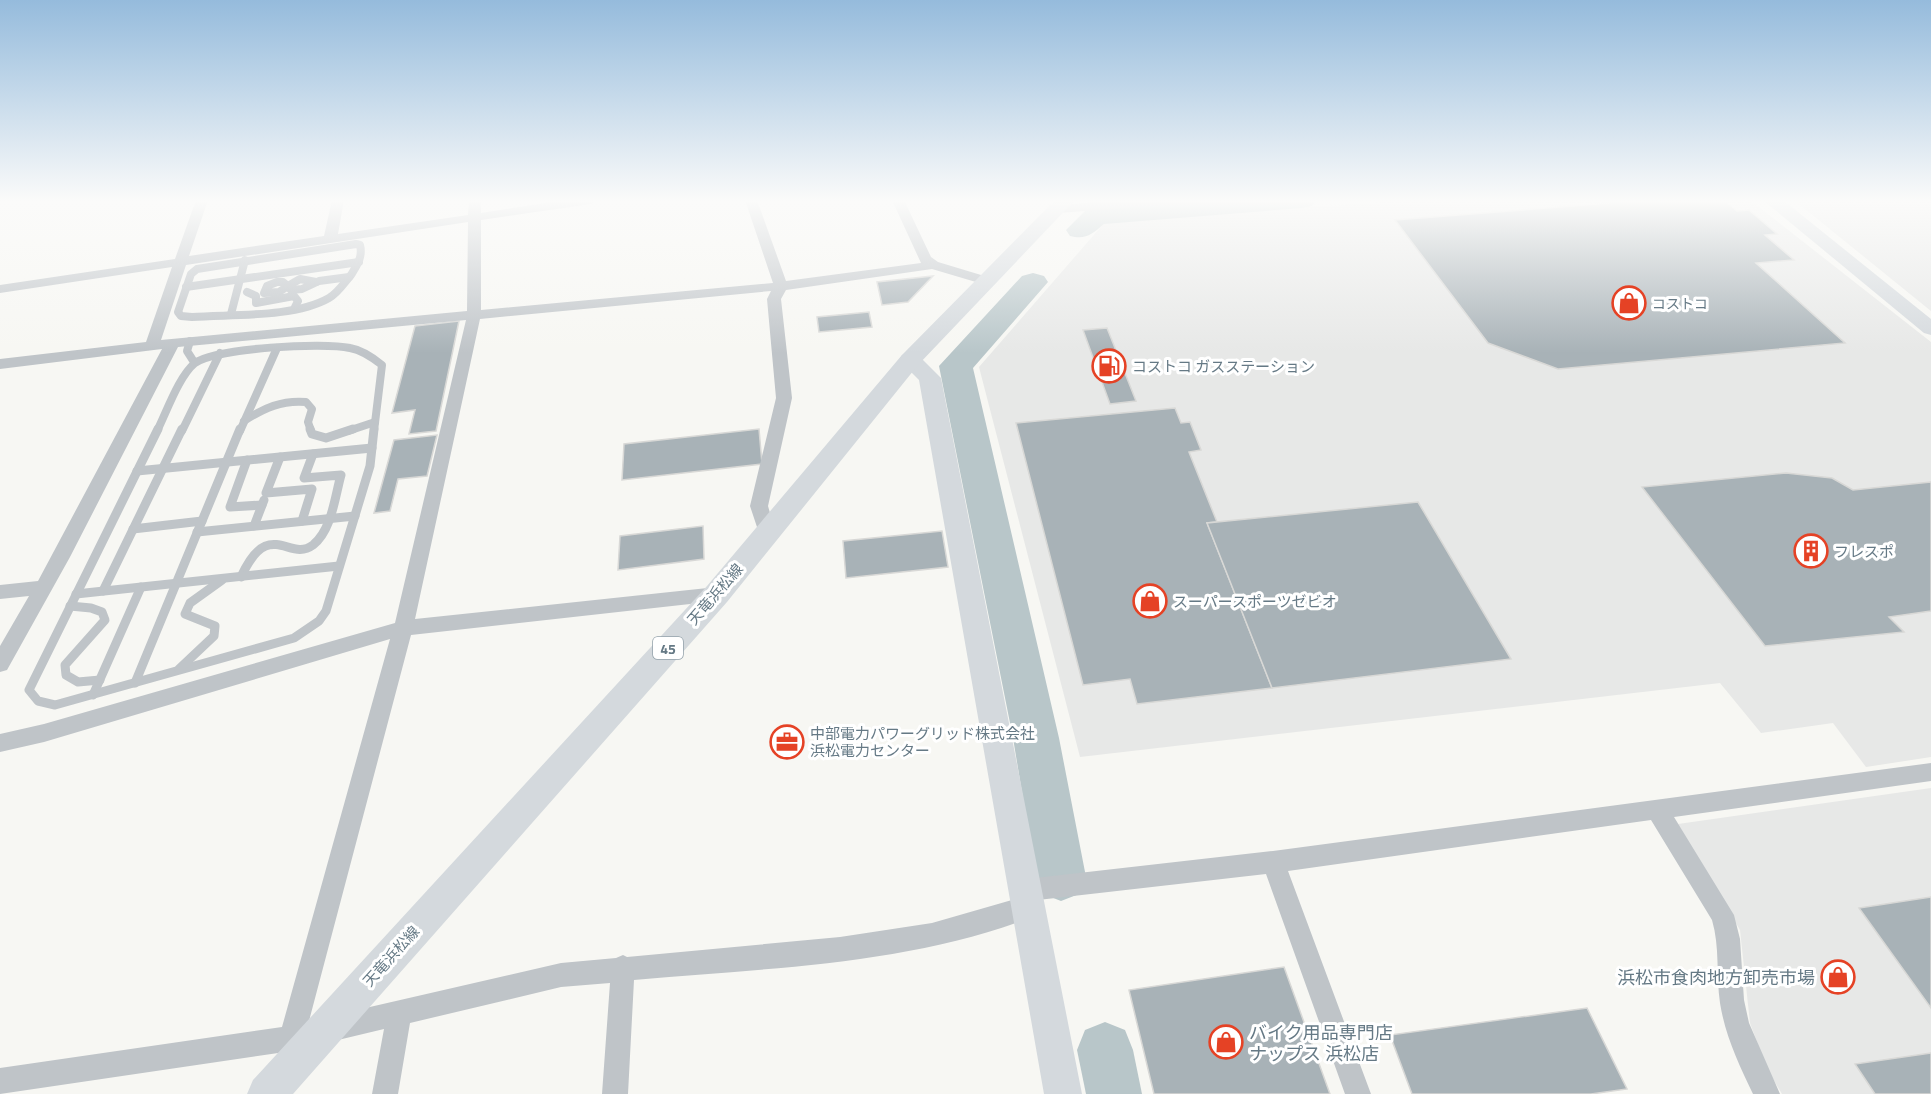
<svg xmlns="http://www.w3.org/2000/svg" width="1931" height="1094" font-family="'Titillium Web','Noto Sans JP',sans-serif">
	<rect width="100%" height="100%" fill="#f7f7f3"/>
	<g fill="#e7e8e7">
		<polygon points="1415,200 1750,200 1931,342 1931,757 1866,767 1833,723 1761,733 1720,683 1080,757 979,367 1106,221"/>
		<polygon points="1794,200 1931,200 1931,311"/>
		<polygon points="1931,788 1931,1094 1782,1094 1767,1069 1750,1023 1740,930 1678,824"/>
	</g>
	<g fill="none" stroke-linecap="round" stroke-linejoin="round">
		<g fill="#b8c6c9" fill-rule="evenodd">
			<path d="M1191,200H1316L1312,206L1302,208L1104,224C1092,234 1086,240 1070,236L1066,230L1086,210L1096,208Z"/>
			<polygon points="1033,273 1044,276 1048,282 973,368 1059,738 1086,877 1079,894 1061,901 1043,894 1036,877 1013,738 939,366 1022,276"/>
			<polygon points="1105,1022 1125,1030 1133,1050 1142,1094 1086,1094 1077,1050 1085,1030"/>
		</g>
	</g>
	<g fill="#a8b2b7" stroke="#d8d8d6" stroke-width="1.5">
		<polygon points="1648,200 1724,200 1737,211 1749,210 1777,234 1765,235 1794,260 1756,263 1845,343 1558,369 1488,343 1395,220"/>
		<polygon points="933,276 908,302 882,305 877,282"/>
		<polygon points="869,312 872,327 819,332 817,317"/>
		<polygon points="459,321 436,431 409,434 415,410 392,413 415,326"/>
		<polygon points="1107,328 1117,353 1136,401 1110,404 1083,330"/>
		<polygon points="1175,408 1181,423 1190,422 1201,450 1189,452 1217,522 1207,523 1272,688 1137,704 1130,679 1083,685 1016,423"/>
		<polygon points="759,429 762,464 622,480 624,444"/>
		<polygon points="437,435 427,476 398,479 390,511 374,513 394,440"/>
		<polygon points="1786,473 1832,478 1853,490 1931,482 1931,611 1889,617 1904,632 1765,646 1642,487"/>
		<polygon points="1418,502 1511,659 1272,688 1207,523"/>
		<polygon points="703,526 704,559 618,570 620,536"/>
		<polygon points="942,531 948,567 846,578 843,541"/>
		<polygon points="1931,897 1931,1008 1859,908"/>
		<polygon points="1284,967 1330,1094 1154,1094 1129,990"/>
		<polygon points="1587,1008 1627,1089 1591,1094 1412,1094 1390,1035"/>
		<polygon points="1931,1053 1931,1094 1875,1094 1855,1064"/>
	</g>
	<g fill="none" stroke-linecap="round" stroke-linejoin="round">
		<g stroke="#bfc4c8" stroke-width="8">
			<path d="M356,244L360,245C363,257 357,265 351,275C344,283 338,293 329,298C294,318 232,314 192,317L181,316L178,312L191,274L197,269Z"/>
			<polygon points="283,282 288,286 279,292 264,293 267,286 277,282"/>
			<polyline points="288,286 291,290 302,289 319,281 349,277"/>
			<polyline points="288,286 300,279 316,282"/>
			<polyline points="186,287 359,262"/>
			<polyline points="247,292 256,296 256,303 294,296 298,301 295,307"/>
			<polyline points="231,314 245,260"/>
			<polyline points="190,341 187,351 194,362"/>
			<path d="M244,421C264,408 282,400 306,402L312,409L308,422L311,431"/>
			<path d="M157,431C167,411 179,376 195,363C215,348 324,342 350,348C362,350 372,357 382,365L374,431"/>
			<polyline points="182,431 220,353"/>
			<polyline points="240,431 277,348"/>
			<polyline points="348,431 375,422"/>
		</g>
		<g stroke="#bfc4c8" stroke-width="9">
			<polyline points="158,429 29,690 38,701 55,705 294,638 319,621 326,611 370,466 374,429"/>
			<polyline points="310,429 312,434 326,438 353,429"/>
			<polyline points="280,457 266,493 312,489 302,521"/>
			<polyline points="247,460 230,507 262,505"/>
			<polyline points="137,471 372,448"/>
			<polyline points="254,526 264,500"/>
			<polyline points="133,529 202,521"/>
			<polyline points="197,532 355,516"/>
			<path d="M241,577C269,516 289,563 313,545C332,530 335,496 341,475L304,478L313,454"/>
			<polyline points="103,591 182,429"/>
			<polyline points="76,594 339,566"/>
			<polyline points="70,606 91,608 102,612 105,620 65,665 66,675 78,682 100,680"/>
			<polyline points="179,669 214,636 215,626 185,614 190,603 222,580"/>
			<polyline points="135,683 240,429"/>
			<polyline points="93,695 141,587"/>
		</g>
		<g fill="#bfc4c8" fill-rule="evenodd">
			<path d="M196,200H208L189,256L324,236L332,200H344L338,234L468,215L469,200H481V213L564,200H597L591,204L481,220V310L773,283L745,200H757L786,281L921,263L892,200H904L931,257L938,262L991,278L993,281L986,285L932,269L786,290L781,299L792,398L768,506L776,534L773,539L767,541L761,539L750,506L776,398L767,299L771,291L480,319L415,619L717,587L724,589L726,594L724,599L717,601L411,635L309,1021L561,963L616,958L623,955L627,957L840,937L932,923L1019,898L1014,890L1018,882L1026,879L1273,851L1931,763V781L1674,817L1734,915L1740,939L1744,1000L1749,1023L1780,1094H1753C1739,1065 1725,1035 1720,1003C1716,975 1720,947 1712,920L1651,820L1288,871L1371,1094H1345L1266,874L1038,900L1041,907L1037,915C912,965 767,968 634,980L628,1094H602L610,983L561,987L410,1023L398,1094H372L384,1029L292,1051L0,1094V1068L282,1027L390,639L44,742L0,752V734L44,724L395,623L466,320L178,347L70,557L7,670L0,672V646L29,596L0,599V585L38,581L162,349L0,369V359L146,342L172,267L0,293V285L175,259ZM468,222L467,311L161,340L186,265Z"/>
			<polygon points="1124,200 1184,200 1178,204 1058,213 1052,209 1058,205"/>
		</g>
		<g fill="#d4d9dd" fill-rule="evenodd">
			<polygon points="1763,200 1783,200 1931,319 1931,335 1924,333"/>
			<polygon points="910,353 918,355 941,378 1082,1094 1044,1094 919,380 899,360 902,355"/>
		</g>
		<polygon fill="#d4d9dd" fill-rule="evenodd" points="1055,200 1075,200 918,365 727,602 293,1094 247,1094 253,1080 707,586 902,355"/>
	</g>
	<linearGradient id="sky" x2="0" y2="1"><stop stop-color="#95bbdc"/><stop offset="0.57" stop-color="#fbfbfa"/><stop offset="1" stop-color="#fbfbfa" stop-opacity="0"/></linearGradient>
	<rect width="1931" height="353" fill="url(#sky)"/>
	<defs>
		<symbol id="shop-ring" viewBox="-11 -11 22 22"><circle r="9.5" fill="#fff" stroke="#e54225" stroke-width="1.5"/><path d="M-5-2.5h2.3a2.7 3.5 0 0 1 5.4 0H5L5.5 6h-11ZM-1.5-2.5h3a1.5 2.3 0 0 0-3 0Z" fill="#e54225"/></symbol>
		<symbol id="fuel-ring" viewBox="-11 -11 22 22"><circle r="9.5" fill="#fff" stroke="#e54225" stroke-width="1.5"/><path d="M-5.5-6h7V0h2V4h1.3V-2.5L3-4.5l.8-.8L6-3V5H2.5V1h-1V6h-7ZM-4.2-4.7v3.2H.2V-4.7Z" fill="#e54225"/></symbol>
		<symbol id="building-ring" viewBox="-11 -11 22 22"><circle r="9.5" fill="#fff" stroke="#e54225" stroke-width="1.5"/><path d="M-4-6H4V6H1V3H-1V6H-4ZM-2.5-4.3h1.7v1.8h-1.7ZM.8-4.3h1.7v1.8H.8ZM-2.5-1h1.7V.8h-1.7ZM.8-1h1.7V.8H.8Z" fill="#e54225"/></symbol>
		<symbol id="office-ring" viewBox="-11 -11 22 22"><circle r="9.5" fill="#fff" stroke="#e54225" stroke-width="1.5"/><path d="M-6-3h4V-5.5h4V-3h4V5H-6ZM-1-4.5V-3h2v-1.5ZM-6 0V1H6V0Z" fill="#e54225"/></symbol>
	</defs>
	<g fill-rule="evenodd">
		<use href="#shop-ring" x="1610" y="284" width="38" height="38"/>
		<use href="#fuel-ring" x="1090" y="347" width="38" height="38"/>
		<use href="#building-ring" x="1792" y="532" width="38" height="38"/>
		<use href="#shop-ring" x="1131" y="582" width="38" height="38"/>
		<use href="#office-ring" x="768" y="723" width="38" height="38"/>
		<use href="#shop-ring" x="1819" y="958" width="38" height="38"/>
		<use href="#shop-ring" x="1207" y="1023" width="38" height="38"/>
	</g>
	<g text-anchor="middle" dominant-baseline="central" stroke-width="6" stroke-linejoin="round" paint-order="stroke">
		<g font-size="14" fill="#657985" stroke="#fff" text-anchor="start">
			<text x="1652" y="303">コストコ</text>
		</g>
		<rect fill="#fff" stroke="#93a1aa" stroke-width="1.5" x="653" y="637" width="30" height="22" rx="4.5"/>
		<g font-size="14" font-weight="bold" fill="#657985">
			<text x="668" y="648">45</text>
		</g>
		<g font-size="15" fill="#657985" stroke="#fff" text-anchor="start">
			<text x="1132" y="366">コストコ ガスステーション</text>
			<text x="1834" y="551">フレスポ</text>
			<text x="1173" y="601">スーパースポーツゼビオ</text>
			<text x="810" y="733">中部電力パワーグリッド株式会社<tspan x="810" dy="17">浜松電力センター</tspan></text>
		</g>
		<g font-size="15" fill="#657985" stroke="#fff">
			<text transform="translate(715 594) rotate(-49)">天竜浜松線</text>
			<text transform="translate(391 956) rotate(-48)">天竜浜松線</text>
		</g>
		<g font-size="18" fill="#657985" stroke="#fff" text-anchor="end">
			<text x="1815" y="977">浜松市食肉地方卸売市場</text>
			<text x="1249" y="1032" text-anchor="start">バイク用品専門店<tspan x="1249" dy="21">ナップス 浜松店</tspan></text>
		</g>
	</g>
</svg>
